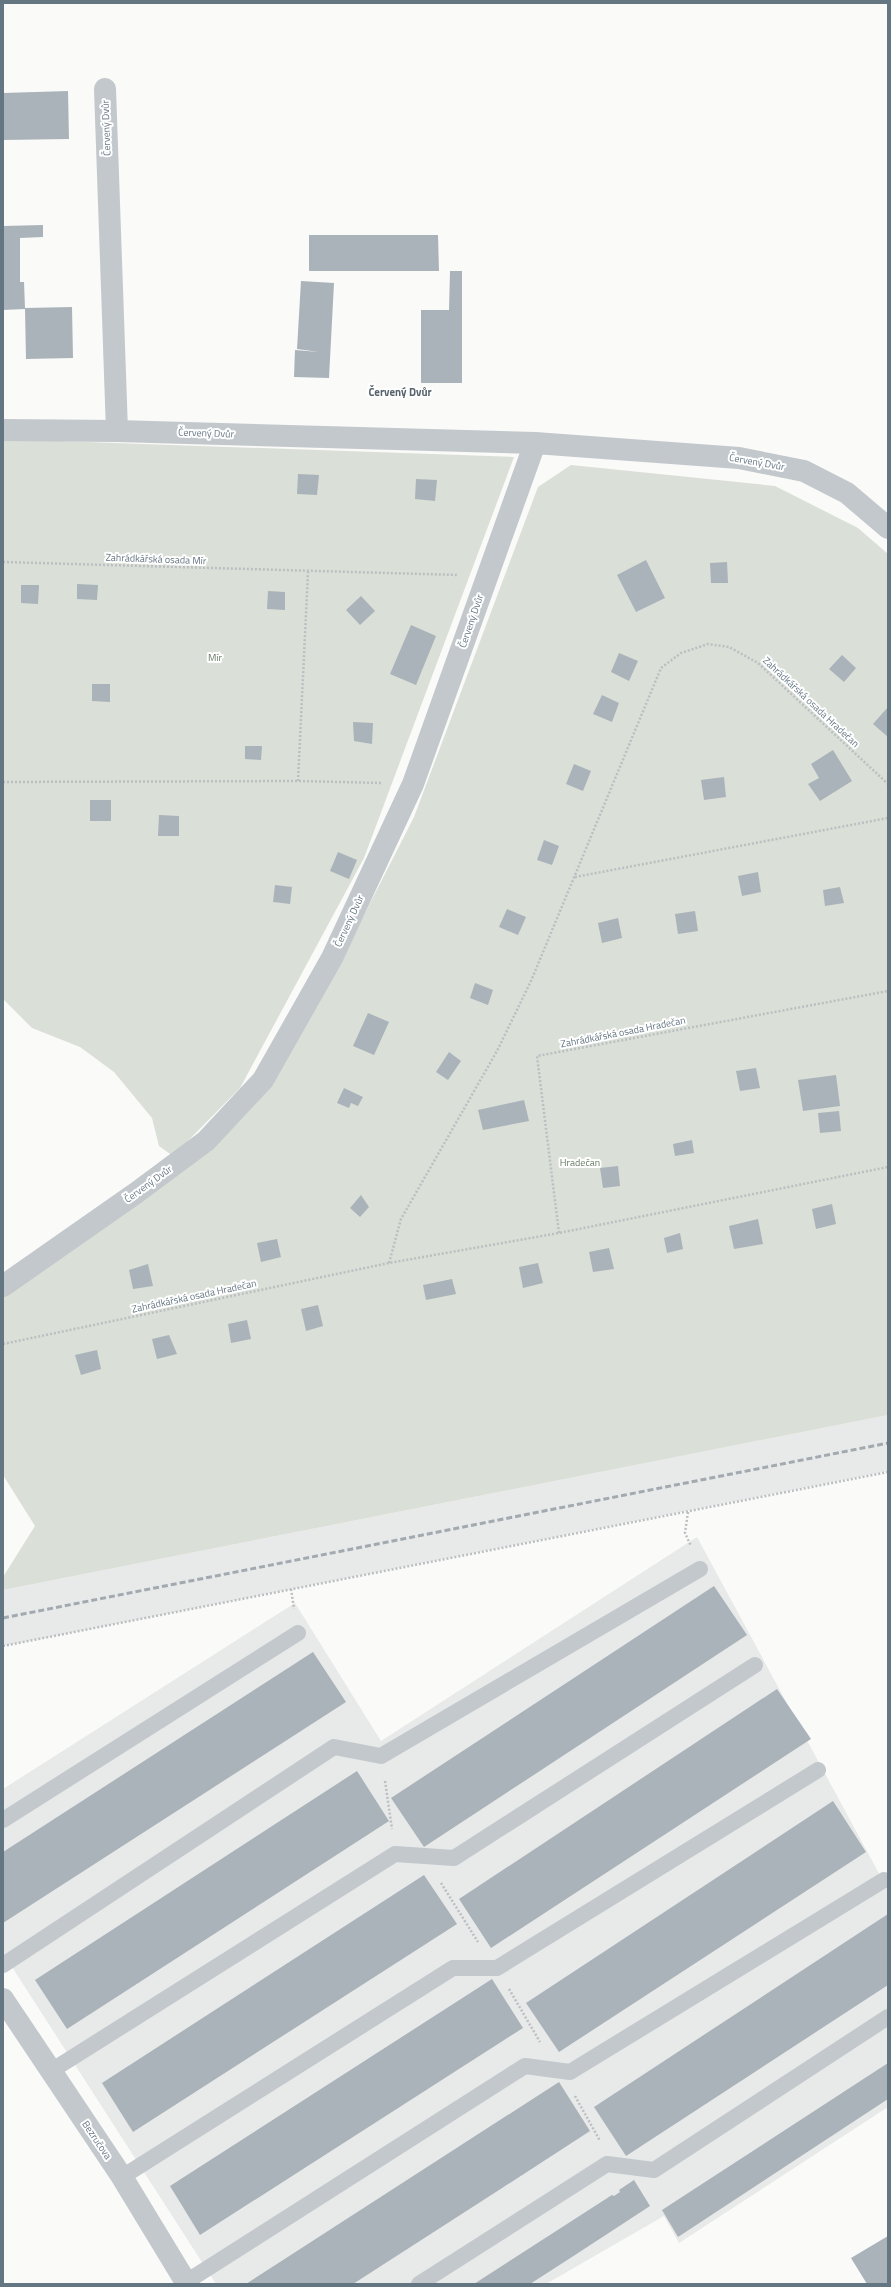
<svg xmlns="http://www.w3.org/2000/svg" width="891" height="2287" font-family="'Titillium Web',sans-serif">
	<rect width="100%" height="100%" fill="#fafaf8"/>
	<g fill="#e8e9e9">
		<polygon points="888,1415 888,1471 3,1646 3,1590"/>
		<polygon points="697,1537 888,1890 888,2107 679,2243 664,2216 546,2284 216,2284 3,1953 3,1789 295,1603 381,1741"/>
	</g>
	<g fill="#dadfd7">
		<polygon points="3,439 514,457 364,858 240,1088 173,1156 159,1146 152,1118 114,1072 80,1047 32,1028 3,999"/>
		<polygon points="571,465 775,486 858,528 888,554 888,1415 3,1590 3,1577 35,1526 3,1475 3,1293 202,1154 339,964 414,817 538,487"/>
	</g>
	<g fill="#aab3b9">
		<polygon points="68,91 69,139 3,140 3,93"/>
		<polygon points="43,225 43,237 20,238 20,282 24,282 25,308 72,307 73,358 26,359 25,309 3,310 3,226"/>
		<polygon points="309,235 438,235 439,271 309,271"/>
		<polygon points="450,271 462,271 462,383 421,383 421,310 449,310"/>
		<polygon points="301,281 334,283 329,378 294,377 295,350 319,352 297,349"/>
		<polygon points="298,474 319,475 317,495 297,494"/>
		<polygon points="416,479 437,480 435,501 415,499"/>
		<polygon points="646,560 665,598 636,612 617,575"/>
		<polygon points="727,562 728,583 711,583 710,563"/>
		<polygon points="77,584 98,585 97,600 77,599"/>
		<polygon points="21,585 39,585 38,604 21,603"/>
		<polygon points="268,591 285,592 285,610 267,609"/>
		<polygon points="361,596 375,611 360,625 346,610"/>
		<polygon points="411,625 436,636 416,685 390,674"/>
		<polygon points="619,653 638,661 629,681 611,672"/>
		<polygon points="842,655 856,668 844,682 829,669"/>
		<polygon points="92,684 110,684 110,702 92,701"/>
		<polygon points="602,695 619,703 612,722 593,714"/>
		<polygon points="888,707 888,737 873,724"/>
		<polygon points="353,722 373,723 372,744 354,741"/>
		<polygon points="245,746 262,746 261,760 245,759"/>
		<polygon points="833,750 852,781 820,801 808,784 819,778 811,764"/>
		<polygon points="574,764 591,771 583,791 566,784"/>
		<polygon points="724,777 726,797 704,800 701,780"/>
		<rect x="90" y="800" width="21" height="21"/>
		<polygon points="159,815 179,816 179,836 158,836"/>
		<polygon points="544,840 559,846 552,865 537,860"/>
		<polygon points="338,852 357,860 349,879 330,871"/>
		<polygon points="758,872 761,892 742,896 738,876"/>
		<polygon points="275,885 292,887 290,904 273,902"/>
		<polygon points="840,887 844,903 825,906 823,890"/>
		<polygon points="507,909 526,917 518,935 499,927"/>
		<polygon points="695,911 698,931 678,934 675,914"/>
		<polygon points="618,918 622,938 602,943 598,923"/>
		<polygon points="475,983 493,990 488,1005 470,998"/>
		<polygon points="368,1013 389,1022 374,1055 353,1046"/>
		<polygon points="449,1052 461,1061 448,1080 436,1072"/>
		<polygon points="756,1068 760,1088 740,1091 736,1071"/>
		<polygon points="836,1075 840,1106 803,1111 798,1080"/>
		<polygon points="344,1088 363,1097 358,1106 351,1103 349,1108 337,1103"/>
		<polygon points="524,1100 529,1121 483,1130 478,1110"/>
		<polygon points="839,1111 841,1131 820,1133 818,1113"/>
		<polygon points="692,1140 694,1153 675,1156 673,1144"/>
		<polygon points="618,1166 620,1186 603,1188 600,1168"/>
		<polygon points="361,1195 369,1207 360,1217 350,1208"/>
		<polygon points="832,1204 836,1224 816,1229 812,1209"/>
		<polygon points="758,1219 763,1244 734,1249 729,1226"/>
		<polygon points="680,1233 683,1249 667,1253 664,1238"/>
		<polygon points="277,1239 281,1257 261,1262 257,1243"/>
		<polygon points="609,1248 614,1269 593,1272 589,1252"/>
		<polygon points="538,1263 543,1283 523,1288 519,1267"/>
		<polygon points="148,1264 153,1286 133,1289 129,1270"/>
		<polygon points="452,1279 456,1294 426,1300 423,1285"/>
		<polygon points="318,1305 323,1326 306,1331 301,1309"/>
		<polygon points="247,1320 251,1339 231,1343 228,1324"/>
		<polygon points="169,1335 177,1354 157,1359 152,1339"/>
		<polygon points="97,1350 101,1369 81,1375 75,1355"/>
		<polygon points="714,1586 747,1635 424,1847 391,1798"/>
		<polygon points="313,1652 346,1702 3,1923 3,1852"/>
		<polygon points="777,1689 811,1739 491,1948 459,1899"/>
		<polygon points="357,1771 389,1821 67,2029 35,1980"/>
		<polygon points="833,1801 866,1852 559,2052 526,2003"/>
		<polygon points="424,1875 457,1924 133,2132 102,2083"/>
		<polygon points="888,1914 888,1985 626,2156 594,2107"/>
		<polygon points="492,1979 523,2028 200,2235 170,2186"/>
		<polygon points="888,2063 888,2099 678,2237 662,2210"/>
		<polygon points="559,2082 590,2131 499,2190 353,2284 246,2284"/>
		<polygon points="634,2180 650,2206 575,2255 530,2284 474,2284 612,2195 614,2196 620,2192 619,2190"/>
		<polygon points="888,2236 888,2284 867,2284 851,2258"/>
	</g>
	<g fill="none" stroke-linecap="round" stroke-linejoin="round">
		<g stroke="#bbbfc2" stroke-width="2.5" stroke-dasharray="2 2" stroke-linecap="butt">
			<polyline points="3,562 458,575"/>
			<polyline points="298,781 308,572"/>
			<polyline points="3,782 298,781 382,783"/>
			<polyline points="575,877 888,818"/>
			<polyline points="559,1233 537,1056 888,991"/>
			<polyline points="389,1263 401,1219 497,1051 531,981 661,668 681,653 708,644 729,647 758,663 888,784"/>
			<polyline points="3,1344 389,1263 559,1233 888,1167"/>
			<polyline points="688,1512 685,1533 691,1546"/>
			<polyline points="291,1589 294,1609"/>
			<polyline points="3,1646 888,1472"/>
			<polyline points="385,1781 392,1829"/>
			<polyline points="441,1883 478,1942"/>
			<polyline points="509,1989 540,2042"/>
			<polyline points="575,2096 600,2141"/>
		</g>
		<g stroke="#c3c8cc" stroke-width="16">
			<polyline points="3,1820 298,1633"/>
			<polyline points="3,1965 334,1747 381,1756 700,1569"/>
			<polyline points="51,2071 395,1854 454,1858 755,1665"/>
			<polyline points="122,2177 453,1968 497,1968 818,1770"/>
			<polyline points="186,2282 525,2066 570,2072 884,1880"/>
			<polyline points="419,2284 607,2164 654,2170 888,2017"/>
		</g>
		<g stroke="#c3c8cc" stroke-width="22">
			<polyline points="105,89 117,431"/>
			<polyline points="3,430 117,431 535,443 739,458 804,471 847,493 888,528"/>
			<polyline points="3,1286 136,1193 206,1141 263,1080 332,958 413,784 535,443"/>
			<polyline points="3,1999 122,2177 187,2284"/>
		</g>
		<polyline stroke="#a2aab0" stroke-width="3" stroke-dasharray="6 3" stroke-linecap="butt" points="3,1618 888,1443"/>
	</g>
	<g text-anchor="middle" dominant-baseline="central" stroke-width="4" stroke-linejoin="round" paint-order="stroke">
		<g font-size="10" fill="#657683" stroke="#fff">
			<text transform="translate(106 128) rotate(-92)">Červený Dvůr</text>
			<text transform="translate(206 433) rotate(2)">Červený Dvůr</text>
			<text transform="translate(757 462) rotate(10)">Červený Dvůr</text>
			<text transform="translate(156 559) rotate(2)">Zahrádkářská osada Mír</text>
			<text transform="translate(471 621) rotate(-71)">Červený Dvůr</text>
			<text transform="translate(811 702) rotate(43)">Zahrádkářská osada Hradečan</text>
			<text transform="translate(349 921) rotate(-65)">Červený Dvůr</text>
			<text transform="translate(623 1032) rotate(-11)">Zahrádkářská osada Hradečan</text>
			<text transform="translate(148 1184) rotate(-36)">Červený Dvůr</text>
			<text transform="translate(194 1296) rotate(-12)">Zahrádkářská osada Hradečan</text>
			<text transform="translate(97 2140) rotate(56)">Bezručova</text>
		</g>
		<g font-size="10" fill="#687a64" stroke="#fff">
			<text x="215" y="657">Mír</text>
			<text x="580" y="1162">Hradečan</text>
		</g>
		<g font-size="11" font-weight="bold" fill="#57646e" stroke="#fff">
			<text x="400" y="392">Červený Dvůr</text>
		</g>
	</g>
	<rect width="891" height="2287" fill="none" stroke="#657683" stroke-width="8"/>
</svg>
